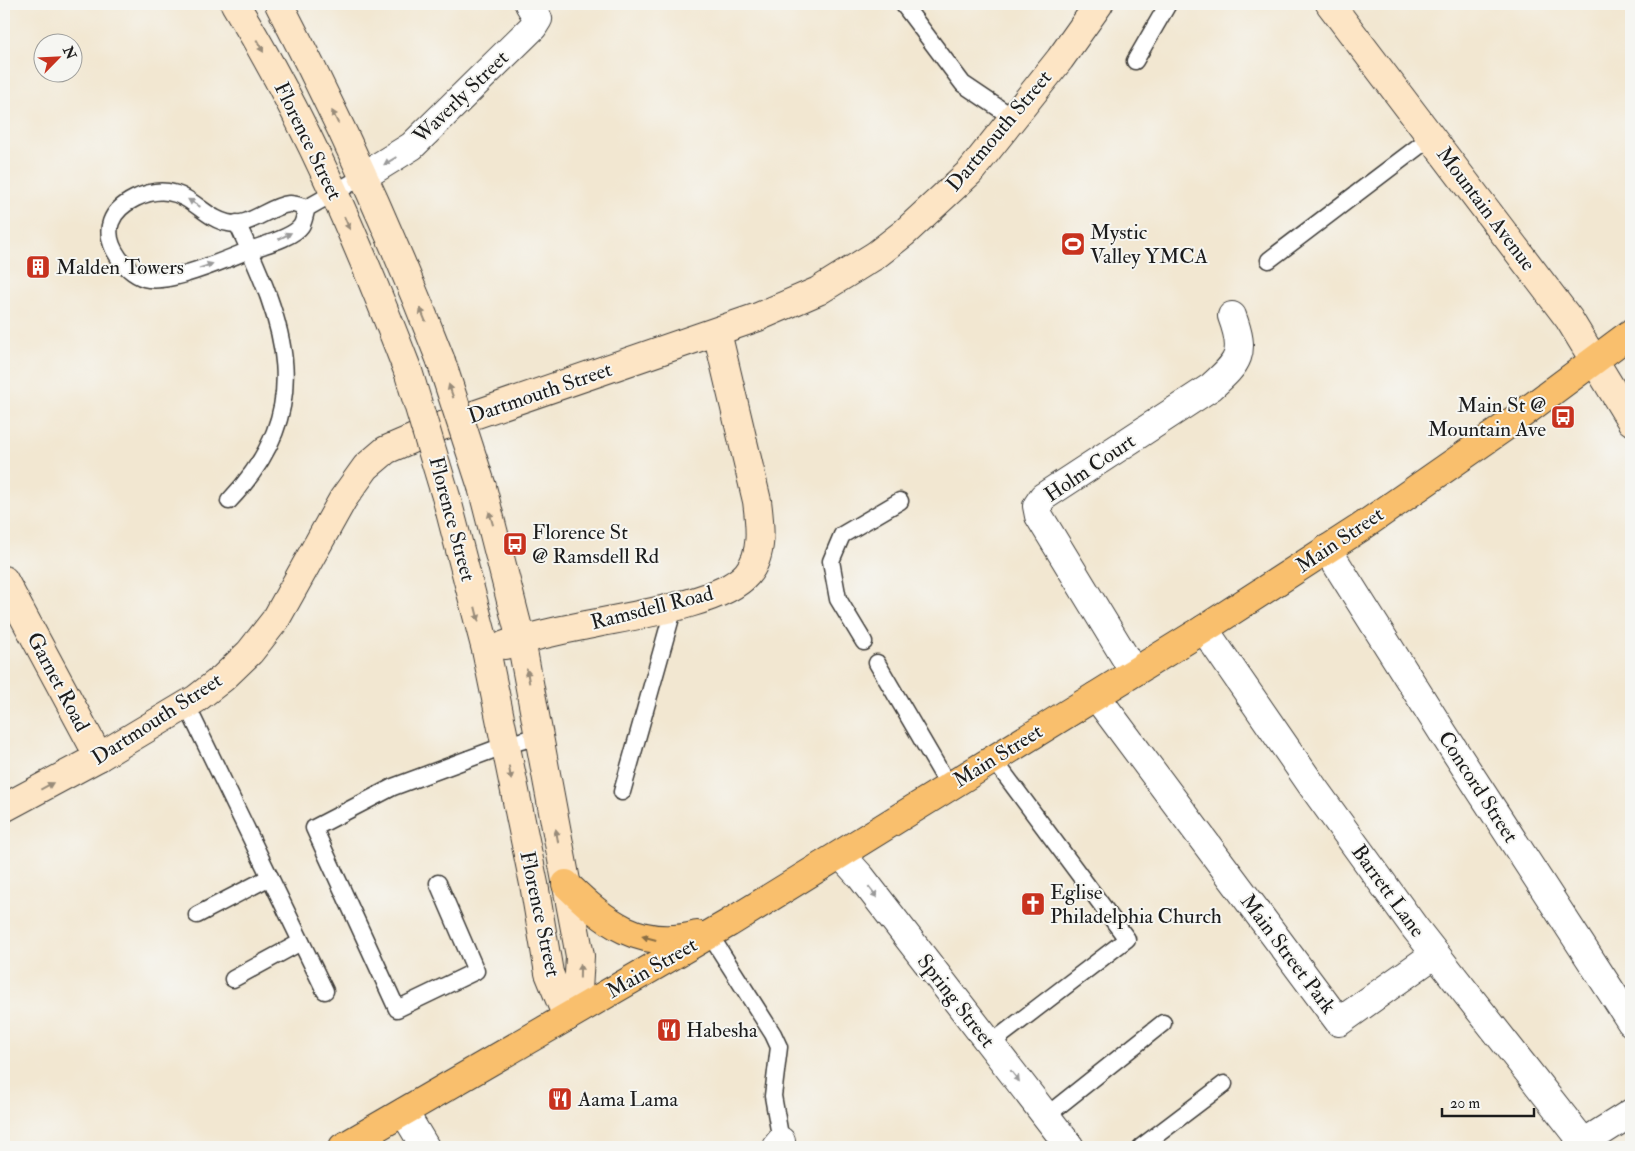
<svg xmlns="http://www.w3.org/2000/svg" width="1635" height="1151" font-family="'IM FELL Double Pica',serif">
	<rect width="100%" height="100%" fill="#f6f6f2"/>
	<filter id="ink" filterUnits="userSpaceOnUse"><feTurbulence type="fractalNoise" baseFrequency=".02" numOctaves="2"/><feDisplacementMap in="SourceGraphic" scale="10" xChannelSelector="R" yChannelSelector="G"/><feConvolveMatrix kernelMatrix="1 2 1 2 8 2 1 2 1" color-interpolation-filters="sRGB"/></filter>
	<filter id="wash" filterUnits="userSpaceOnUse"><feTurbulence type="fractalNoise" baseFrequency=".0096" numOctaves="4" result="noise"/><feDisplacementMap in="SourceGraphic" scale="20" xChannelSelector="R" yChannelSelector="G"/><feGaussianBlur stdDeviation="1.12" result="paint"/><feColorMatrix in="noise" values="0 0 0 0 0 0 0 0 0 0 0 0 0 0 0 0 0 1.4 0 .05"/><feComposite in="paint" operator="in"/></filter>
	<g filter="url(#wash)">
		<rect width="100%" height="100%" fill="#f2e7d1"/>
	</g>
	<g filter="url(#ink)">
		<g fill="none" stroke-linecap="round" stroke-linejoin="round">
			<defs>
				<g id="lane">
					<polyline points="903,4 963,84 1012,117"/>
					<polyline points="1135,61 1168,4"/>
					<path d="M307,208C305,213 304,222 301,226C293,238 260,246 247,251C225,260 171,283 149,279C127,276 103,244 111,222C118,202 149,189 168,192C192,195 206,219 228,223C249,228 269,206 289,204C294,203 302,207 307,208L362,177"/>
					<polyline points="1269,260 1431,137"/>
					<path d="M229,501C318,407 285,326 237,223"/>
					<polyline points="864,642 838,599 831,561 842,535 900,501"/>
					<polyline points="877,663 949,786"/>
					<polyline points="186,704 325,991"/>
					<polyline points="622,792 674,607"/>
					<polyline points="438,883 476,971 397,1009 314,828 393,787 506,745 539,736"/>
					<polyline points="197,915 270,877"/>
					<polyline points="710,935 773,1034 779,1047 773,1096 781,1141"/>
					<polyline points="233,979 301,942"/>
					<polyline points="990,1044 1127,939 994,760"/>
					<polyline points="1046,1116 1163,1023"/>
					<polyline points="1141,1147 1224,1084"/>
				</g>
				<g id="street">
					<polyline points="362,177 412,146 533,27 538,19 529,4"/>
					<polyline points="1327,549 1443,733 1631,1022"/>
					<polyline points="1204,629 1313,787 1415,928 1584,1143"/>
					<path d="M1134,672L1039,516L1037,506L1043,497L1211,387C1239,362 1246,354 1232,316"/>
					<polyline points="1096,696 1339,1022 1435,954"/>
					<polyline points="841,855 861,877 1070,1147"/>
					<polyline points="404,1112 425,1147"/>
					<polyline points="776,1147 781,1141"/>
					<polyline points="1577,1147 1631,1113"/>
				</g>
				<g id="secondary">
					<path d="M235,4C306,120 359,244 408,371"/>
					<path d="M279,4C339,119 394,239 441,361"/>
					<polyline points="1330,4 1569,319 1631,421"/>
					<polyline points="482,487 521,640 580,956 578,991 567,1017"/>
					<polyline points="447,500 486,650 534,884 549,973 567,1017"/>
					<polyline points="4,580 99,757"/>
					<path d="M505,645C530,637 556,631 582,626C622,617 721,605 747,574C764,554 760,525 757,501L717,332"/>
					<polyline points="4,808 99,757 196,699 223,678 250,652 276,619 343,499 366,467 386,450 442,426 758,317 818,291 876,255 904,233 970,172 1060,59 1099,4"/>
				</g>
				<g id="primary">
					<path d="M566,884C605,922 640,951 697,935"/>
					<polyline points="343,1147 729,923 1204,629 1360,528 1502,429 1631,333"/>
				</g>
			</defs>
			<use href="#lane" stroke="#3c3a37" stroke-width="19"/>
			<use href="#street" stroke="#3c3a37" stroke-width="30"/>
			<use href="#secondary" stroke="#3c3a37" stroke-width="30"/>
			<use href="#primary" stroke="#3c3a37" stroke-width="30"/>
			<use href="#lane" stroke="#fff" stroke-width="16"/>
			<use href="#street" stroke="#fff" stroke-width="28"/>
			<use href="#secondary" stroke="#fde5c5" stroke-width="28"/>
			<use href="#primary" stroke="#f9bf6d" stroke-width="28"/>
			<defs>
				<g id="secondary-bridge">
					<polyline points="441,361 482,487"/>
					<polyline points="408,371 447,500"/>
				</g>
			</defs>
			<use href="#secondary-bridge" stroke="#3c3a37" stroke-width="30" stroke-linecap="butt"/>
			<use href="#secondary-bridge" stroke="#fde5c5" stroke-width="28"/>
		</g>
		<defs><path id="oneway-solid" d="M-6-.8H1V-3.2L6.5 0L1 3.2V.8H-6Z" transform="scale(1.25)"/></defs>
		<g fill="#988b79">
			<use href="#oneway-solid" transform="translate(260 46) rotate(61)"/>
			<use href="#oneway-solid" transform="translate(335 117) rotate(-116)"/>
			<use href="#oneway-solid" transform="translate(347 223) rotate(66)"/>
			<use href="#oneway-solid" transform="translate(423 315) rotate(-112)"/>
			<use href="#oneway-solid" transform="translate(451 391) rotate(-109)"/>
			<use href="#oneway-solid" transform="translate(491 518) rotate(-106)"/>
			<use href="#oneway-solid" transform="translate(477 614) rotate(76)"/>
			<use href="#oneway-solid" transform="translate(528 676) rotate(-100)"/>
			<use href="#oneway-solid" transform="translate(510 773) rotate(81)"/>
			<use href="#oneway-solid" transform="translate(47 786) rotate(-28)"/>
			<use href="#oneway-solid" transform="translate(557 836) rotate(-100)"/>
			<use href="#oneway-solid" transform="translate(580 971) rotate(-89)"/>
		</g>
		<g fill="#999">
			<use href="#oneway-solid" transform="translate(390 161) rotate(149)"/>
			<use href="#oneway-solid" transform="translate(194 203) rotate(-149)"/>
			<use href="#oneway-solid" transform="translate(285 236) rotate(-27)"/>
			<use href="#oneway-solid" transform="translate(206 266) rotate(-19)"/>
			<use href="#oneway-solid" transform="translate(873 892) rotate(52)"/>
			<use href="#oneway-solid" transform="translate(1015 1076) rotate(52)"/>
		</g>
		<use fill="#8a6e44" href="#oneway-solid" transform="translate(649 938) rotate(-165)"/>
	</g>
	<defs>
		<symbol id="stadium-square" viewBox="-11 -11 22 22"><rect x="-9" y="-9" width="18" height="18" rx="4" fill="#c8321e" stroke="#f6f6f2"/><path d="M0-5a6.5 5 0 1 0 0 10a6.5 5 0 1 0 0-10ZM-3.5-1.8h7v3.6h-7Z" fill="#fff"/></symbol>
		<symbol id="building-square" viewBox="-11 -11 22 22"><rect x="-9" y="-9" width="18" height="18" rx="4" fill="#c8321e" stroke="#f6f6f2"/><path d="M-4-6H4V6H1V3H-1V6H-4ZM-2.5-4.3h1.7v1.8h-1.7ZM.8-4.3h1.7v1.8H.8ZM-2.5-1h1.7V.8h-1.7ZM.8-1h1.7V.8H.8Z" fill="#fff"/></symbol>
		<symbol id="bus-square" viewBox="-11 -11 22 22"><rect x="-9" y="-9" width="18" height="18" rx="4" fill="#c8321e" stroke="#f6f6f2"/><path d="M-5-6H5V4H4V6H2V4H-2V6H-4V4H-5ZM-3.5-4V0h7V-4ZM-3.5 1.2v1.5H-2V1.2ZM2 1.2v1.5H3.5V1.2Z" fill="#fff"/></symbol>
		<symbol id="church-square" viewBox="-11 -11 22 22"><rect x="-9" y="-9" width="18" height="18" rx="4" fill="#c8321e" stroke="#f6f6f2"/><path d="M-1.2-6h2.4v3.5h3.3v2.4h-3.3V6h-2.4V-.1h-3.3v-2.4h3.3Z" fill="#fff"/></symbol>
		<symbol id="restaurant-square" viewBox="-11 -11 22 22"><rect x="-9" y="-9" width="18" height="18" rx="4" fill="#c8321e" stroke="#f6f6f2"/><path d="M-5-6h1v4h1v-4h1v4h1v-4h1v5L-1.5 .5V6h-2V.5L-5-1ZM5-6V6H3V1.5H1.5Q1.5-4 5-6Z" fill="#fff"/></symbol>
	</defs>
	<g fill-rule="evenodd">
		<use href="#stadium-square" x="1059" y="230" width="28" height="28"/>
		<use href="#building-square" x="24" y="253" width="28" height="28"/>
		<use href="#bus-square" x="1549" y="403" width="28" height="28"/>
		<use href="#bus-square" x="501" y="530" width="28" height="28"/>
		<use href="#church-square" x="1019" y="890" width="28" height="28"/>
		<use href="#restaurant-square" x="655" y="1016" width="28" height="28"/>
		<use href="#restaurant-square" x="546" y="1085" width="28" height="28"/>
	</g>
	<g text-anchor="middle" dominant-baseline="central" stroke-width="4" stroke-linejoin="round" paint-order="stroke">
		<g font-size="21" fill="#1c1c1c" stroke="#f6f6f2">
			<text transform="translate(461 97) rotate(-44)">Waverly Street</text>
			<text transform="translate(999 131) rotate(-50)">Dartmouth Street</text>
			<text transform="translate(308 141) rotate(64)">Florence Street</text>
			<text transform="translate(1486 209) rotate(53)">Mountain Avenue</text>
			<text transform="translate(540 393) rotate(-19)">Dartmouth Street</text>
			<text transform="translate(1090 468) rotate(-34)">Holm Court</text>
			<text transform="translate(452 519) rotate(75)">Florence Street</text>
			<text transform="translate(1340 540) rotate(-34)">Main Street</text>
			<text transform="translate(652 608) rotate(-14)">Ramsdell Road</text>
			<text transform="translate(58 682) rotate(62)">Garnet Road</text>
			<text transform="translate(157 719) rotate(-33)">Dartmouth Street</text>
			<text transform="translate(998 756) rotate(-32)">Main Street</text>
			<text transform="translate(1478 787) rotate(57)">Concord Street</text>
			<text transform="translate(1388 891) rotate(54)">Barrett Lane</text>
			<text transform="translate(540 914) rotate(78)">Florence Street</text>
			<text transform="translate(1288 954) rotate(53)">Main Street Park</text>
			<text transform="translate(652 968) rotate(-30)">Main Street</text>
			<text transform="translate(956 1001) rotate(52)">Spring Street</text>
		</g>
		<g font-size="21" fill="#1c1c1c" stroke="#f6f6f2" text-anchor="start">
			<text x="1090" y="232">Mystic<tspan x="1090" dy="24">Valley YMCA</tspan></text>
			<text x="56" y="267">Malden Towers</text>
			<text x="1546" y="405" text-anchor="end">Main St @<tspan x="1546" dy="24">Mountain Ave</tspan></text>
			<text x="532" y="532">Florence St<tspan x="532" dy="24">@ Ramsdell Rd</tspan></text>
			<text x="1050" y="892">Eglise<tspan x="1050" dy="24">Philadelphia Church</tspan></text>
			<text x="686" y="1030">Habesha</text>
			<text x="578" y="1099">Aama Lama</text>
		</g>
	</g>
	<rect width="1635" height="1151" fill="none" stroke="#f6f6f2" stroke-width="20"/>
	<g transform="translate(58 58) rotate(66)"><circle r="24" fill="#f6f6f2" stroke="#9f9f9c"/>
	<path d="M0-4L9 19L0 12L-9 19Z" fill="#c8321e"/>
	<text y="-8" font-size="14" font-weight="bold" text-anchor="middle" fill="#1c1c1c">N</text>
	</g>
	<path d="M1442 1108v8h92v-8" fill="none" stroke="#1c1c1c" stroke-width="2.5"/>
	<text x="1450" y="1108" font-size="15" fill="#1c1c1c" stroke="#f6f6f2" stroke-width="4" paint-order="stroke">20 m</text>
</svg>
